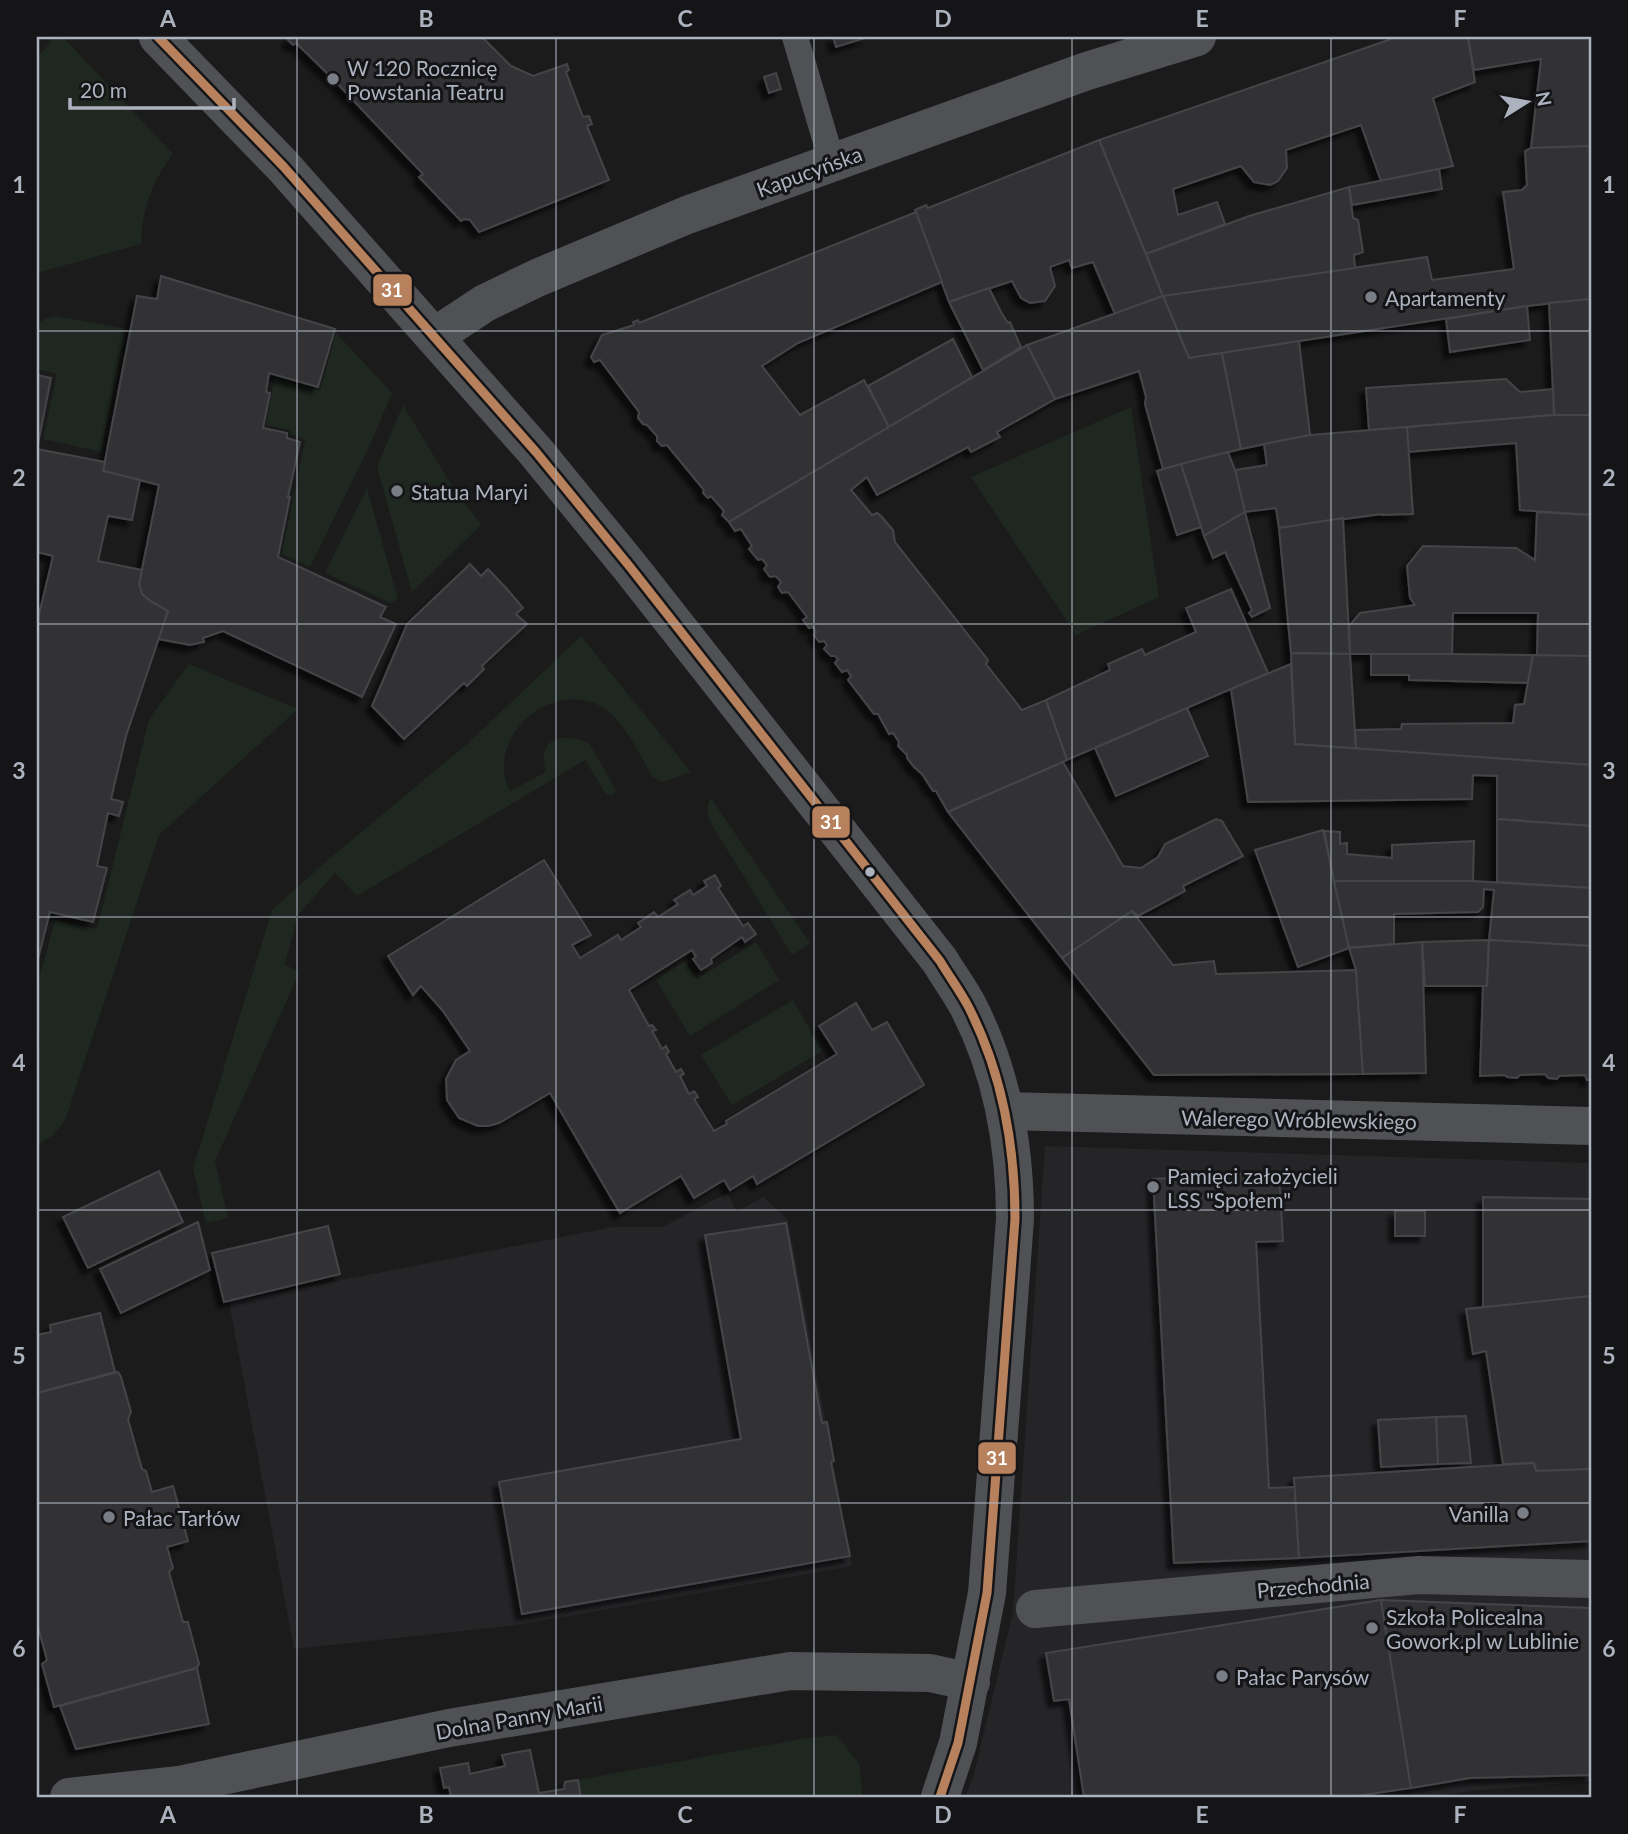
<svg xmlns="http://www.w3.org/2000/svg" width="1628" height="1834" font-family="Lato,sans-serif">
	<defs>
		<filter id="shadow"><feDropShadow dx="-6" dy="6" stdDeviation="2" flood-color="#0009"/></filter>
	</defs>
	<rect width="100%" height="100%" fill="#1b1b1c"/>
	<g fill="#252528">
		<polygon points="1045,1146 1591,1163 1591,1781 1478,1790 1435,1797 965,1797 973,1778 1013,1612"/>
		<polygon points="727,1193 737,1212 763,1197 788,1220 852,1566 517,1625 294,1649 229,1302 613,1227 663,1227"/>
	</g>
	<g fill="#1e2720">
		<path d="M55,37H63L173,154C152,181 142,210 141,244L37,273V58Z"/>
		<polygon points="56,316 126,329 101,452 43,439 57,374 37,369 37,325 44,319"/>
		<polygon points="336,333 392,393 370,445 310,567 282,554 305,440 291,434 290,430 266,425 274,378 320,391"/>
		<polygon points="403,405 449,481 481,525 412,592 377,467"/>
		<polygon points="1131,407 1159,597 1076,635 971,477"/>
		<polygon points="367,488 398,599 391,603 325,573"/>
		<path d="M581,636L691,772L663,782L653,778C641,757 624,721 604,708C552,676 483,738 510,791L546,772C536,738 562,732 589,743L616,790L611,796L606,794L585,760L357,896L335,873L298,915L285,964L299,973L215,1161L228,1218L206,1223L193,1169L272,910L329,859L467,744Z"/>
		<polygon points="189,664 298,709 159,835 65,1121 53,1135 37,1146 37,1053 41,1038 37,1036 37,986 55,920 97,929 149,719"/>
		<path d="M711,798L810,943L792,955L712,825C707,814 705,808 711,798Z"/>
		<polygon points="756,942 779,980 690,1036 656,980 685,961 697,979"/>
		<polygon points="793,1000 822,1051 732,1105 701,1055"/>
		<polygon points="837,1735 860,1765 862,1797 581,1797 578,1780 801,1739"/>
	</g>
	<g fill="#333334" stroke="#444548" stroke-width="2" filter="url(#shadow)">
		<polygon points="292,37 482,37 511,66 533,76 567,64 569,70 566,72 583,117 589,116 592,124 587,126 609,180 479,232 470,220 464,219 461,221 419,177 423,174 333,79 296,43 293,45 288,40"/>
		<polygon points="833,37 868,37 836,47"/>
		<polygon points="1397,37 1468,37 1475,82 1433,98 1453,166 1381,181 1361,125 1286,150 1287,168 1278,181 1270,185 1254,182 1241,166 1173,189 1178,215 1217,202 1225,224 1146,254 1099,140"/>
		<polygon points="1468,37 1591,37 1591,146 1531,148 1541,59 1474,70"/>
		<polygon points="776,73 781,89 769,93 764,77"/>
		<polygon points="1099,140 1163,296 1115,314 1093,262 1072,268 1069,260 1050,267 1055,286 1045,301 1030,303 1021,298 1012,281 949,302 915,210 926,205 928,208"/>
		<polygon points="1591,146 1591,299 1527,306 1189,358 1163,296 1427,257 1432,280 1514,269 1503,192 1522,190 1527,185 1525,151 1531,148"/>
		<polygon points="1439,169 1442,189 1352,205 1349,187"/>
		<polygon points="1349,187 1353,218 1358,220 1363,252 1354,255 1355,268 1163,296 1146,254 1249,216"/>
		<polygon points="916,212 942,282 798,343 762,366 800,415 864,380 889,427 729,522 722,515 724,511 711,496 708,498 703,493 704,490 667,445 662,446 657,441 657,436 647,425 643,424 638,418 639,412 600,360 594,362 591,357 602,335 634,325 633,322 638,320 639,323"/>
		<polygon points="161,276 335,329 318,387 269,373 266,392 270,393 263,428 287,433 287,438 300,442 288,497 290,497 278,557 386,607 380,617 396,624 362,697 223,631 203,638 204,642 190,645 158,639 168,611 147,599 142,594 139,584 159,485 103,471 137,296 157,299"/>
		<polygon points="989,288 1001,312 1008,323 1010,322 1021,347 983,370 949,302"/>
		<polygon points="1163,296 1189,358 1222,353 1241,449 1163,469 1145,404 1146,397 1139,371 1055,399 1027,345"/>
		<polygon points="1591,299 1591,415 1554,415 1549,303"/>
		<polygon points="1527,306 1530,340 1450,352 1446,319"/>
		<polygon points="953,339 972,377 889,427 868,386"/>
		<polygon points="1299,341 1310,435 1241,449 1222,353"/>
		<polygon points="1027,345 1055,399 997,432 1000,437 971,452 968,447 877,495 867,477 851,490 872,515 877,513 882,517 893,530 895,542 988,660 986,664 1022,710 1046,700 1067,760 948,812 936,791 933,791 922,774 914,767 907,758 907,755 898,746 899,742 893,733 889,734 878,714 874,714 848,680 851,676 847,670 842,672 835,663 838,659 835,656 831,656 824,649 827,645 824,641 819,642 814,635 816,632 813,627 809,628 803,620 807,617 788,592 782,593 778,587 781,582 776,576 770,577 764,569 767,565 762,559 758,560 749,549 752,546 741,529 735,531 729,522"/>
		<polygon points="37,375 51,378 37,449 105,462 103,471 140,480 132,520 108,516 98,561 142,570 139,584 142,594 150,601 168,611 126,736 111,799 123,802 119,816 108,813 97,866 107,868 93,922 50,912 37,963 37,623 53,556 37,552"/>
		<polygon points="1506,379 1520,392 1553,389 1554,415 1369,430 1366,388"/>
		<polygon points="1554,415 1591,415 1591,515 1520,510 1516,443 1408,452 1407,427"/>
		<polygon points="1407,427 1413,514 1382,515 1382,514 1279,528 1276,508 1245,512 1235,470 1267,465 1264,444 1310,435"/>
		<polygon points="1228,452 1235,470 1245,512 1204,536 1181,464"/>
		<polygon points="1181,464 1201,527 1177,535 1157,471"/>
		<polygon points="1245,512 1270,608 1252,617 1249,613 1252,610 1225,552 1213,558 1204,536"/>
		<polygon points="1537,512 1591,515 1591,656 1537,656 1538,613 1453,613 1452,654 1350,654 1349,626 1360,613 1415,605 1410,598 1407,566 1423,546 1516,548 1535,560"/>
		<polygon points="1343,518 1350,654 1291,653 1279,528"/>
		<polygon points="470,564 481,576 488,569 507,589 523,608 516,614 527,624 482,666 484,669 467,686 464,683 404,739 372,706 407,624"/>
		<polygon points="1231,589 1268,673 1067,760 1046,700 1110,670 1108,664 1142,649 1145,655 1196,632 1186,608"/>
		<polygon points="1291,653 1350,654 1356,749 1295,744"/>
		<polygon points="1371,654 1452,654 1533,655 1528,683 1409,680 1409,675 1371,675"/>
		<polygon points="1533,655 1591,656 1591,765 1356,749 1355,730 1401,729 1402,724 1513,723 1515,705 1524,704"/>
		<polygon points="1291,664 1295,744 1591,765 1591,826 1497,819 1497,776 1473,775 1472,799 1248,802 1231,689"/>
		<polygon points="1187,708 1208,756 1116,796 1095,748"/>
		<polygon points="1063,762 1123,866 1141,868 1158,857 1165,844 1216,819 1222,821 1243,856 1183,886 1185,891 1138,916 1132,911 1062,958 948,812"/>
		<polygon points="1497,819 1591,826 1591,888 1497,882"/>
		<polygon points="1323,830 1349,948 1298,967 1255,850"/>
		<polygon points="1324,831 1340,832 1340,844 1347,843 1347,854 1392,858 1392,845 1474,841 1473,881 1334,881"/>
		<polygon points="544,860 591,935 572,945 580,958 618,935 621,940 641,927 638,923 654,912 658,917 678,904 674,900 690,890 693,895 707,886 704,881 715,875 721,886 718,888 743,926 748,923 756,934 745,942 742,937 711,959 712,963 701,970 693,959 696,957 692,950 629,990 649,1026 652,1025 656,1030 652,1031 662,1049 666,1046 669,1052 666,1054 676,1072 681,1069 684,1074 680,1076 689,1094 694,1091 698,1097 694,1099 714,1131 727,1124 726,1121 837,1054 819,1026 856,1003 872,1030 887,1022 924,1085 757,1184 753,1176 730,1190 724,1180 694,1198 681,1176 620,1213 550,1093 499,1123 488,1126 478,1126 459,1118 447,1100 446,1079 456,1060 470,1051 443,1011 421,986 413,995 388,956"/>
		<polygon points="1334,881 1473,881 1591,888 1591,946 1489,940 1494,890 1484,889 1483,907 1478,912 1394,914 1394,944 1349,948"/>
		<polygon points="1132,911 1173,965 1214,961 1216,974 1356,970 1363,1074 1154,1075 1062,958"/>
		<polygon points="1489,940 1487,986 1425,986 1422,942"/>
		<polygon points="1489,940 1591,946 1591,1080 1587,1080 1585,1075 1559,1076 1557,1079 1548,1078 1545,1074 1520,1075 1517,1078 1507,1077 1505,1075 1480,1076 1483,986 1487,986"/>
		<polygon points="1422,942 1426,1073 1363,1074 1356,970 1349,948"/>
		<polygon points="159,1171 183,1222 88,1268 63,1217"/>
		<polygon points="1279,1172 1283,1241 1256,1242 1269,1488 1295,1487 1299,1558 1174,1563 1153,1179"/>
		<polygon points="1483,1197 1591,1199 1591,1296 1483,1308"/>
		<rect x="1395" y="1211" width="30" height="25"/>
		<polygon points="198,1222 210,1270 121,1313 100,1269"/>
		<polygon points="786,1223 822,1423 827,1422 834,1461 831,1462 850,1556 522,1614 499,1482 741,1439 705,1235"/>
		<polygon points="328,1226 340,1274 224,1302 212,1253"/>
		<polygon points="1591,1296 1591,1469 1536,1471 1534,1463 1503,1464 1486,1351 1473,1354 1466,1309"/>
		<polygon points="100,1313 115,1372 37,1393 37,1335 51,1332 50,1325"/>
		<polygon points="118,1372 121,1377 131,1412 128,1419 142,1469 146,1471 152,1492 173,1486 188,1541 167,1547 173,1568 169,1572 183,1622 188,1622 199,1664 197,1668 54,1707 42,1664 47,1660 37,1623 37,1393"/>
		<polygon points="1466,1416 1471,1463 1438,1464 1436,1417"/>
		<polygon points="1436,1417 1438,1464 1381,1467 1378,1420"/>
		<polygon points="1534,1463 1536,1471 1591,1469 1591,1541 1299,1558 1294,1478"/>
		<polygon points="1381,1600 1411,1788 1350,1797 1084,1797 1069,1699 1054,1701 1046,1653"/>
		<polygon points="1381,1600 1591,1608 1591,1775 1470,1778 1411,1788"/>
		<polygon points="197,1668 209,1724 76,1749 60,1706"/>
		<polygon points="530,1750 539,1793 564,1789 565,1782 578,1780 581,1797 451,1797 449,1787 444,1788 440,1768 468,1763 470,1774 505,1766 502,1755"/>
	</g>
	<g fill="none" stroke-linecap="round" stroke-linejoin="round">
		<polyline stroke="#505155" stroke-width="26" points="795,37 832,162"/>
		<g stroke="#505155" stroke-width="38">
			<path d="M158,37L283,166L536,452L630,567L940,961C949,976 960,991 968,1006C1002,1072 1015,1146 1015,1219L987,1593L958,1743L940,1797"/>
			<polyline points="435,336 485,303 537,278 687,215 1087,71 1197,37"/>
			<polyline points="1006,1111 1591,1126"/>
			<polyline points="1035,1609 1419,1575 1591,1579"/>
			<polyline points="69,1797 179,1785 449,1728 790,1671 930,1673 971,1682"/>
		</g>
		<defs>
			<path id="bus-1" d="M158,37L283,166L536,452L630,567L940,961C949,976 960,991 968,1006C1002,1072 1015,1146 1015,1219L987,1593L958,1743L940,1797"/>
		</defs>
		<use href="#bus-1" stroke="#151518" stroke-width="14"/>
		<use href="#bus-1" stroke="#b6815c" stroke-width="9"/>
	</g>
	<path fill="none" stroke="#acb2be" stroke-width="2" stroke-opacity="0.55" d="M297,37V1797M556,37V1797M814,37V1797M1072,37V1797M1331,37V1797M37,331H1591M37,624H1591M37,917H1591M37,1210H1591M37,1503H1591"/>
	<g fill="#797d85" stroke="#151518" stroke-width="2.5">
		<circle cx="333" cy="79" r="7"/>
		<circle cx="1371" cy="297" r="7"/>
		<circle cx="397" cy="491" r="7"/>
		<circle cx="1153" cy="1187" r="7"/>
		<circle cx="1523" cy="1513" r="7"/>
		<circle cx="109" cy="1517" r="7"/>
		<circle cx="1372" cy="1628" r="7"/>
		<circle cx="1222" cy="1676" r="7"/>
	</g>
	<circle fill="#acb2be" stroke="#151518" stroke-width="2.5" cx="870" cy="872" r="6"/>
	<g text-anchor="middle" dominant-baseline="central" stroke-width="6" stroke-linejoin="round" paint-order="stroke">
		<g font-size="21" fill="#acb2be" stroke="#151518" text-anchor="start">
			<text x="347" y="67">W 120 Rocznicę<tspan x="347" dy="24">Powstania Teatru</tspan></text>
			<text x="1385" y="297">Apartamenty</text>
			<text x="411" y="491">Statua Maryi</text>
			<text x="1167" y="1175">Pamięci założycieli<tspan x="1167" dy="24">LSS "Społem"</tspan></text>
			<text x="1509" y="1513" text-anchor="end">Vanilla</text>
			<text x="123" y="1517">Pałac Tarłów</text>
			<text x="1386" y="1616">Szkoła Policealna<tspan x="1386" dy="24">Gowork.pl w Lublinie</tspan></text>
			<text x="1236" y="1676">Pałac Parysów</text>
		</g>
		<g font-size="21" fill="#acb2be" stroke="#151518">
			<text transform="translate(809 171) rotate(-20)">Kapucyńska</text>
			<text transform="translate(1299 1119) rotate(1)">Walerego Wróblewskiego</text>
			<text transform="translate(1313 1585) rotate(-5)">Przechodnia</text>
			<text transform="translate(519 1717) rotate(-10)">Dolna Panny Marii</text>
		</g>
	</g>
	<g stroke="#151518" stroke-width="2.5">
		<rect x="372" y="273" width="41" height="34" rx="7" fill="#b6815c"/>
		<rect x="811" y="805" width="40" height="34" rx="7" fill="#b6815c"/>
		<rect x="977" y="1441" width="40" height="34" rx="7" fill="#b6815c"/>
	</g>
	<g font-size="19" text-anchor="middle" font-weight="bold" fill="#fff">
		<text x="392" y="297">31</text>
		<text x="831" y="829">31</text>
		<text x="997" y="1465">31</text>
	</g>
	<rect width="1628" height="1834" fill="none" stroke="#151518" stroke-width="77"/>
	<g transform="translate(1527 102) rotate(79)" stroke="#151518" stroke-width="5" paint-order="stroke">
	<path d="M0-5L12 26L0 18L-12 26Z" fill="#acb2be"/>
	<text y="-10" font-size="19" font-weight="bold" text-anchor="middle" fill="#acb2be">N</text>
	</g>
	<path d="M70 98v10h164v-10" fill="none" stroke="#acb2be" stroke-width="3.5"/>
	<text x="80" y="98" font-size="21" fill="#acb2be" stroke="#151518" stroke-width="5" paint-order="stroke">20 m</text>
	<rect x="38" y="38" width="1552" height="1758" fill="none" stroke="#acb2be" stroke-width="2.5"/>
	<g font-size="23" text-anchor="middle" font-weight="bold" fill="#acb2be">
		<text x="168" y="27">A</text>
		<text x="426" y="27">B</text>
		<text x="685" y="27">C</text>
		<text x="943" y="27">D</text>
		<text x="1202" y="27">E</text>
		<text x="1460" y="27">F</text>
		<text x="19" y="193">1</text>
		<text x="1609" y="193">1</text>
		<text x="19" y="486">2</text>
		<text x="1609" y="486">2</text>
		<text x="19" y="779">3</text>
		<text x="1609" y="779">3</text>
		<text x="19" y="1071">4</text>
		<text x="1609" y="1071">4</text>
		<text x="19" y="1364">5</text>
		<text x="1609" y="1364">5</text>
		<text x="19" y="1657">6</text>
		<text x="1609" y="1657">6</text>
		<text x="168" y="1823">A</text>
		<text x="426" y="1823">B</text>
		<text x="685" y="1823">C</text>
		<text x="943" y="1823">D</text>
		<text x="1202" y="1823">E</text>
		<text x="1460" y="1823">F</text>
	</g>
</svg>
